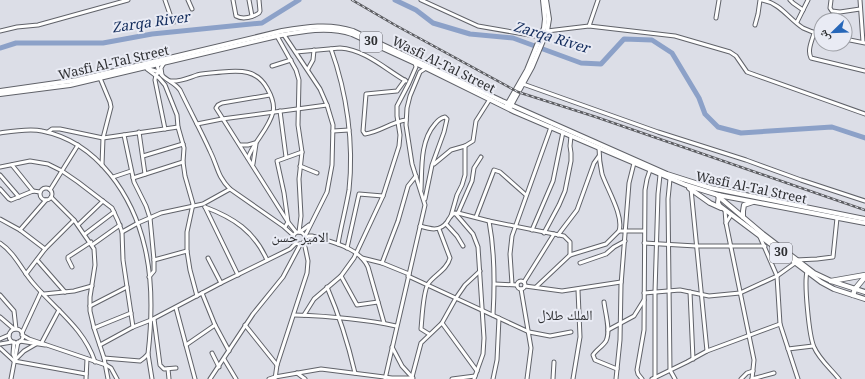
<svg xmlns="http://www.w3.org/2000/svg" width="865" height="379" font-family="Georgia,'Noto Naskh Arabic',serif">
	<rect width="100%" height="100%" fill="#dcdee7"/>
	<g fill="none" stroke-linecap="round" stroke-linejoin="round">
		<g stroke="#8ca1c8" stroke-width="5">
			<polyline points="395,0 416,10 433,23 470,34 513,38 581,63 601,64 624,39 652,40 672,53 699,98 705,114 718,127 741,133 832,127 865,138"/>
			<polyline points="0,48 16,43 103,43 152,34 262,23 299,0"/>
		</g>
		<defs>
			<g id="minor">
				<polyline points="165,0 173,23"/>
				<polyline points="188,0 192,9"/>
				<path d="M233,0L236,16C243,20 253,17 259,13L260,11L259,0"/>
				<polyline points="249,0 252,16"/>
				<polyline points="421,0 478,26 541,37"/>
				<path d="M762,0C780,3 789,19 803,28C809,31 815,33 821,34"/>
				<polyline points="790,0 793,3 803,10"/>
				<polyline points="831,0 830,8 832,11 840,12 860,9"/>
				<polyline points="860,0 863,42"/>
				<polyline points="716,18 719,0"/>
				<polyline points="797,22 808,0"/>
				<polyline points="755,25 758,14 760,0"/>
				<polyline points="589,26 675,36 730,52 736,56 747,72 865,114"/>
				<polyline points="0,31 17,27 38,25 128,0"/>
				<polyline points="547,31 589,26 598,0"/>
				<path d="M814,33C812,41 807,50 811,58L865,71"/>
				<polyline points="284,35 320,89 327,105 333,125 332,165 327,192 305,236"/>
				<polyline points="277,36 296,70 299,80 298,125 302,152 299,179 301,216 299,232"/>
				<polyline points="845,39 865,43"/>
				<path d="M331,49C347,93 354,144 349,190C346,208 341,226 338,244"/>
				<path d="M296,52L340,48C366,50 385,69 406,81"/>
				<path d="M157,64C159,80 172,79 180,90C190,111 201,131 210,151C218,167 217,176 230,189L283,226L293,235"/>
				<polyline points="272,66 291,60"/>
				<polyline points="147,69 159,78 165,85 177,115 178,127 184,148 183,162 185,176 193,204 187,232 187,251 190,270 197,296"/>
				<polyline points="149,69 159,72 156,75 155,80 165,129"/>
				<polyline points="308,69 313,60 314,50"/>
				<polyline points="162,75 161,68 164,63"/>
				<polyline points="100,78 110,102 111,107 103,138 102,165"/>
				<path d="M405,80L397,91L366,94L363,131L365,134C380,132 391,122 406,120"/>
				<path d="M170,81C180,82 188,78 197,75C205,73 214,73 222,72C241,70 257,70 267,88C271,95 275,104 273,112C269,129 254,141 248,158"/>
				<polyline points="523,84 658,132 746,160 801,180 865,201"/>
				<polyline points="270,95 222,103 218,105 216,108 288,222 296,232"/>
				<polyline points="280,111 286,157"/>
				<polyline points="197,124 222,119 327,105"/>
				<polyline points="333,131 349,130"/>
				<polyline points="48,132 52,129 60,129 103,138 178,127"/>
				<polyline points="139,132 145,174"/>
				<path d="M0,133C13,131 30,128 42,131C98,142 133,196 145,248C153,282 152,319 148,354L144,358L140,361L104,358"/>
				<polyline points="124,135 134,182 146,206 150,218 154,260 154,271 149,277"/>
				<polyline points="240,145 248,145 255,143"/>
				<polyline points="143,156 183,144"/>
				<polyline points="253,164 256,144"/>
				<polyline points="434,164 451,150 465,146 473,141 476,121 490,99"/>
				<polyline points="12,165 33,191"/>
				<polyline points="300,166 317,173"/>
				<polyline points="0,167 30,161 48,164 62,171 78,182 112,208 118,221 122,232 123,260 133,327"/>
				<polyline points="0,175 19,197"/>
				<polyline points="113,177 131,171"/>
				<polyline points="133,178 183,162"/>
				<polyline points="670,179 668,199 670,370 675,379"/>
				<circle cx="46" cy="194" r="6"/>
				<polyline points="0,189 9,199 11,200 33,191 40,192"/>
				<polyline points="691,189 707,351"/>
				<polyline points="50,190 78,145"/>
				<path d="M421,190C422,168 420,141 435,124C438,120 440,118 445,117L447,119L444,132L432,165L425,199"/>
				<polyline points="51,197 74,220 94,249 95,265 90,297 90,311 94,328 104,358 108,379"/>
				<path d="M205,207C234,218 254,231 267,260"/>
				<polyline points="205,207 238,275"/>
				<polyline points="725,210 726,223 754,360 752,379"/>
				<polyline points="455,213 473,234 478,247 484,338 483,354 474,379"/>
				<polyline points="458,213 472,181 474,168 481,157"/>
				<polyline points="451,216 457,195 462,185 465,175 465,146"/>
				<polyline points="476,217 494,170 500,172 526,195"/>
				<polyline points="0,219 20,230 45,249"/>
				<path d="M489,221C495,253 495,282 493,315"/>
				<polyline points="726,223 731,215"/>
				<polyline points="446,224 457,236 463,246"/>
				<polyline points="78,225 103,201"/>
				<path d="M420,226C430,229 440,232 447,222C449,219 450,216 453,214L458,213L489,221L564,236L570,242V255"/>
				<polyline points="285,227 288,222 284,193 277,161 302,152"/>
				<polyline points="20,230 46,200"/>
				<polyline points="532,230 553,181 563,132"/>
				<polyline points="619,231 644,231"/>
				<circle cx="299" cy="238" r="6"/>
				<polyline points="122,232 138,223 161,213 203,204 230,189"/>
				<polyline points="300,232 309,225"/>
				<polyline points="544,233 559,205 565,191 571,161 571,153 570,146 571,136"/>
				<polyline points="85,234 114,212"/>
				<polyline points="558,235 577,210 594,163 599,156"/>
				<polyline points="760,237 777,276 780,324 798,379"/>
				<path d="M305,238L309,236H312C331,242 359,247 368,267L384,323"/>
				<path d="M0,243C14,252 22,270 33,283C55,309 84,328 95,362"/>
				<polyline points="644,243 696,246 765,246"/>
				<polyline points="92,245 120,225"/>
				<polyline points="347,248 359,194 383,196"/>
				<polyline points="208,258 221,283"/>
				<polyline points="362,258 382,263"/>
				<polyline points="37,260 65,292"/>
				<polyline points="154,260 187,251"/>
				<polyline points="796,260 817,259 833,257 837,218"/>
				<polyline points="580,263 606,254 614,247 625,241"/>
				<polyline points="72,267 68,259 68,257 91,242"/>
				<path d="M807,272C804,283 809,336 814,347C819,359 831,369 839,379"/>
				<polyline points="26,274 45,249 74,220"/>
				<polyline points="409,274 382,263 398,221 408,186 416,176"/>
				<polyline points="341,276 357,305 378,302"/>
				<polyline points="408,276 529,332 550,336 571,332"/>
				<circle cx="521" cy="285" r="4"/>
				<polyline points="524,282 554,234"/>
				<polyline points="495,284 517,285"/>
				<polyline points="512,284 510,254 512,236 551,127"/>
				<polyline points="525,286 562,291 621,282"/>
				<path d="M327,287C339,315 348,343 355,373"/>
				<path d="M536,287L570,255L606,244L619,231C624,216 607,189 602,174C600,165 599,157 599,148"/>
				<polyline points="521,289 531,348 527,379"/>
				<polyline points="690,292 693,359"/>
				<polyline points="202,293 215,325 229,351"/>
				<polyline points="644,293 680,290 709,296 740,293 777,276 795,263"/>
				<polyline points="44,294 74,291 92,286"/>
				<polyline points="0,295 14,311 16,329"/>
				<path d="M604,302C605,312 611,331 606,341C603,346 596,350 593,355L595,360L617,369"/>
				<polyline points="90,306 127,287"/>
				<polyline points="176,308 195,379"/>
				<path d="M294,315C327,316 364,319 396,326"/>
				<polyline points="304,315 314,299 341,276 354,258 383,196 399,146 400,135 397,116 397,106 409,83 416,67 415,63"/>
				<polyline points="0,317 14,329"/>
				<polyline points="154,319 160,365 164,369 176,368"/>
				<polyline points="442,323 477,371"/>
				<polyline points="245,325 277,365"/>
				<polyline points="94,328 131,313"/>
				<circle cx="16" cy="336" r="7"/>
				<polyline points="608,330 634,316 644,300"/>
				<polyline points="22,333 41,292"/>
				<path d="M429,334L421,329C422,319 423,292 428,284C434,275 447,270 450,258L439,229"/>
				<polyline points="22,335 29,339 106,365 111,368 117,379"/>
				<polyline points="0,339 9,335"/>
				<polyline points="20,341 45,345"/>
				<polyline points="14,342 13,354 15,358"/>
				<polyline points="42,342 59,310"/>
				<polyline points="0,344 12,342"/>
				<polyline points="100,345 133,327 151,320 221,283 290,249 295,244"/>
				<polyline points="186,345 215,325"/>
				<polyline points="392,347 402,366 412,377"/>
				<polyline points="0,348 14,361 86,374"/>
				<polyline points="788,349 813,346"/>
				<polyline points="212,353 219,367"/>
				<polyline points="148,354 152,379"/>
				<polyline points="224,359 236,379"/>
				<polyline points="15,360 24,351 36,344"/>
				<polyline points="168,369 169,379"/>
				<polyline points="297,373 305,379"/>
				<polyline points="412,377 421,343 442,323 456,298 465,285 480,271"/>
				<polyline points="11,379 18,342"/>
				<polyline points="86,379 87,359"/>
				<polyline points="210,379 253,314 283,277 300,245"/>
				<polyline points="269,379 275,377 321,369 392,378 413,378"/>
				<polyline points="275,379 277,365 307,273 308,261 304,242"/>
				<polyline points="385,379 425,205 412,164 406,125 407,108 410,96 420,72 426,68"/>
				<polyline points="452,379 475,376"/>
				<polyline points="493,379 497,360 499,318"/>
				<polyline points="553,379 554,362"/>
				<polyline points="573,379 580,337 578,290"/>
				<polyline points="616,379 620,340 621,285 629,183 634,163"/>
				<polyline points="642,379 638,374 637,370 644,330 645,190 647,179 650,170"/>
				<polyline points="652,379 687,362 707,351 780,324"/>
				<polyline points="655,379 655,292 658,194 660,175"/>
				<polyline points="741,379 747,373 753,371"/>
				<polyline points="752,379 774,373"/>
			</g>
			<g id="major">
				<path d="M0,91L77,80L282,31C305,27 330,23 353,31L502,101L667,174L711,188L865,219"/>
				<path d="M0,94L70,85L277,36C302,31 328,26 352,34L426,68L515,112L686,185L718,195L865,223"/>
				<polyline points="507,105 527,70 544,28 545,19 543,0"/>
				<polyline points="510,107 532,67 547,31 549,19 546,0"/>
				<polyline points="689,188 710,203 721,208"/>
				<polyline points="719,195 718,203 720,206 821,282 834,289 865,299"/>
				<polyline points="718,196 763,234 814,273 831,281 865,292"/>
				<polyline points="743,217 743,211 744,205 753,202"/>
			</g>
			<g id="highway">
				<polyline points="831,281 865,275"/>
				<polyline points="853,295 855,289 865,277"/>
			</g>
		</defs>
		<use href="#minor" stroke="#606269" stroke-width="5"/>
		<use href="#major" stroke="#606269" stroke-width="6"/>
		<use href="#highway" stroke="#606269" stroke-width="6"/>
		<use href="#minor" stroke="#fff" stroke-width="3"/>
		<use href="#major" stroke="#fff" stroke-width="4"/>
		<use href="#highway" stroke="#fff" stroke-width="4.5"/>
		<defs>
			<polyline id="rail" points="352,0 395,25 518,92 596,117 865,210"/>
		</defs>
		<use href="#rail" stroke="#5b5c60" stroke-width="2.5"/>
		<use href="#rail" stroke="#e9ebf4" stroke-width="1" stroke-dasharray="3" stroke-linecap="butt"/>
	</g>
	<g text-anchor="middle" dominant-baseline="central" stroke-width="4" stroke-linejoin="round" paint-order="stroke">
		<g fill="#e9ebf4" stroke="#66676c" stroke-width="1">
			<rect x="360" y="32" width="22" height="20" rx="3"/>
			<rect x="770" y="243" width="22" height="20" rx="3"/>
		</g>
		<g font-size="12" font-weight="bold" fill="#2e2f32">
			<text x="371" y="42">30</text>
			<text x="781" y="253">30</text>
		</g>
		<g font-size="13" fill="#2e2f32" stroke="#e9ebf4">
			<text transform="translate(114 64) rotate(-13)">Wasfi Al-Tal Street</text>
			<text transform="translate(443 66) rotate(26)">Wasfi Al-Tal Street</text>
			<text transform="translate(751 189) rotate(12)">Wasfi Al-Tal Street</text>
		</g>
		<g font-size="14" font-style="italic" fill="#132c5c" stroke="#e9ebf4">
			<text transform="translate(151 24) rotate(-8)">Zarqa River</text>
			<text transform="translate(551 39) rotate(17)">Zarqa River</text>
		</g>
		<g font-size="14" fill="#2e2f32" stroke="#e9ebf4">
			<text x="300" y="239">الامير حسن</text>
			<text x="565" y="317">الملك طلال</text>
		</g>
	</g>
	<g transform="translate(833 32) rotate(247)"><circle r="19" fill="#e9ebf4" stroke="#9ea0a6"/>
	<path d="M0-3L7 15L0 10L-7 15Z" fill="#2767b8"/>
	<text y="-6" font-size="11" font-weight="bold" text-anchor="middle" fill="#2e2f32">ش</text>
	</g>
</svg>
